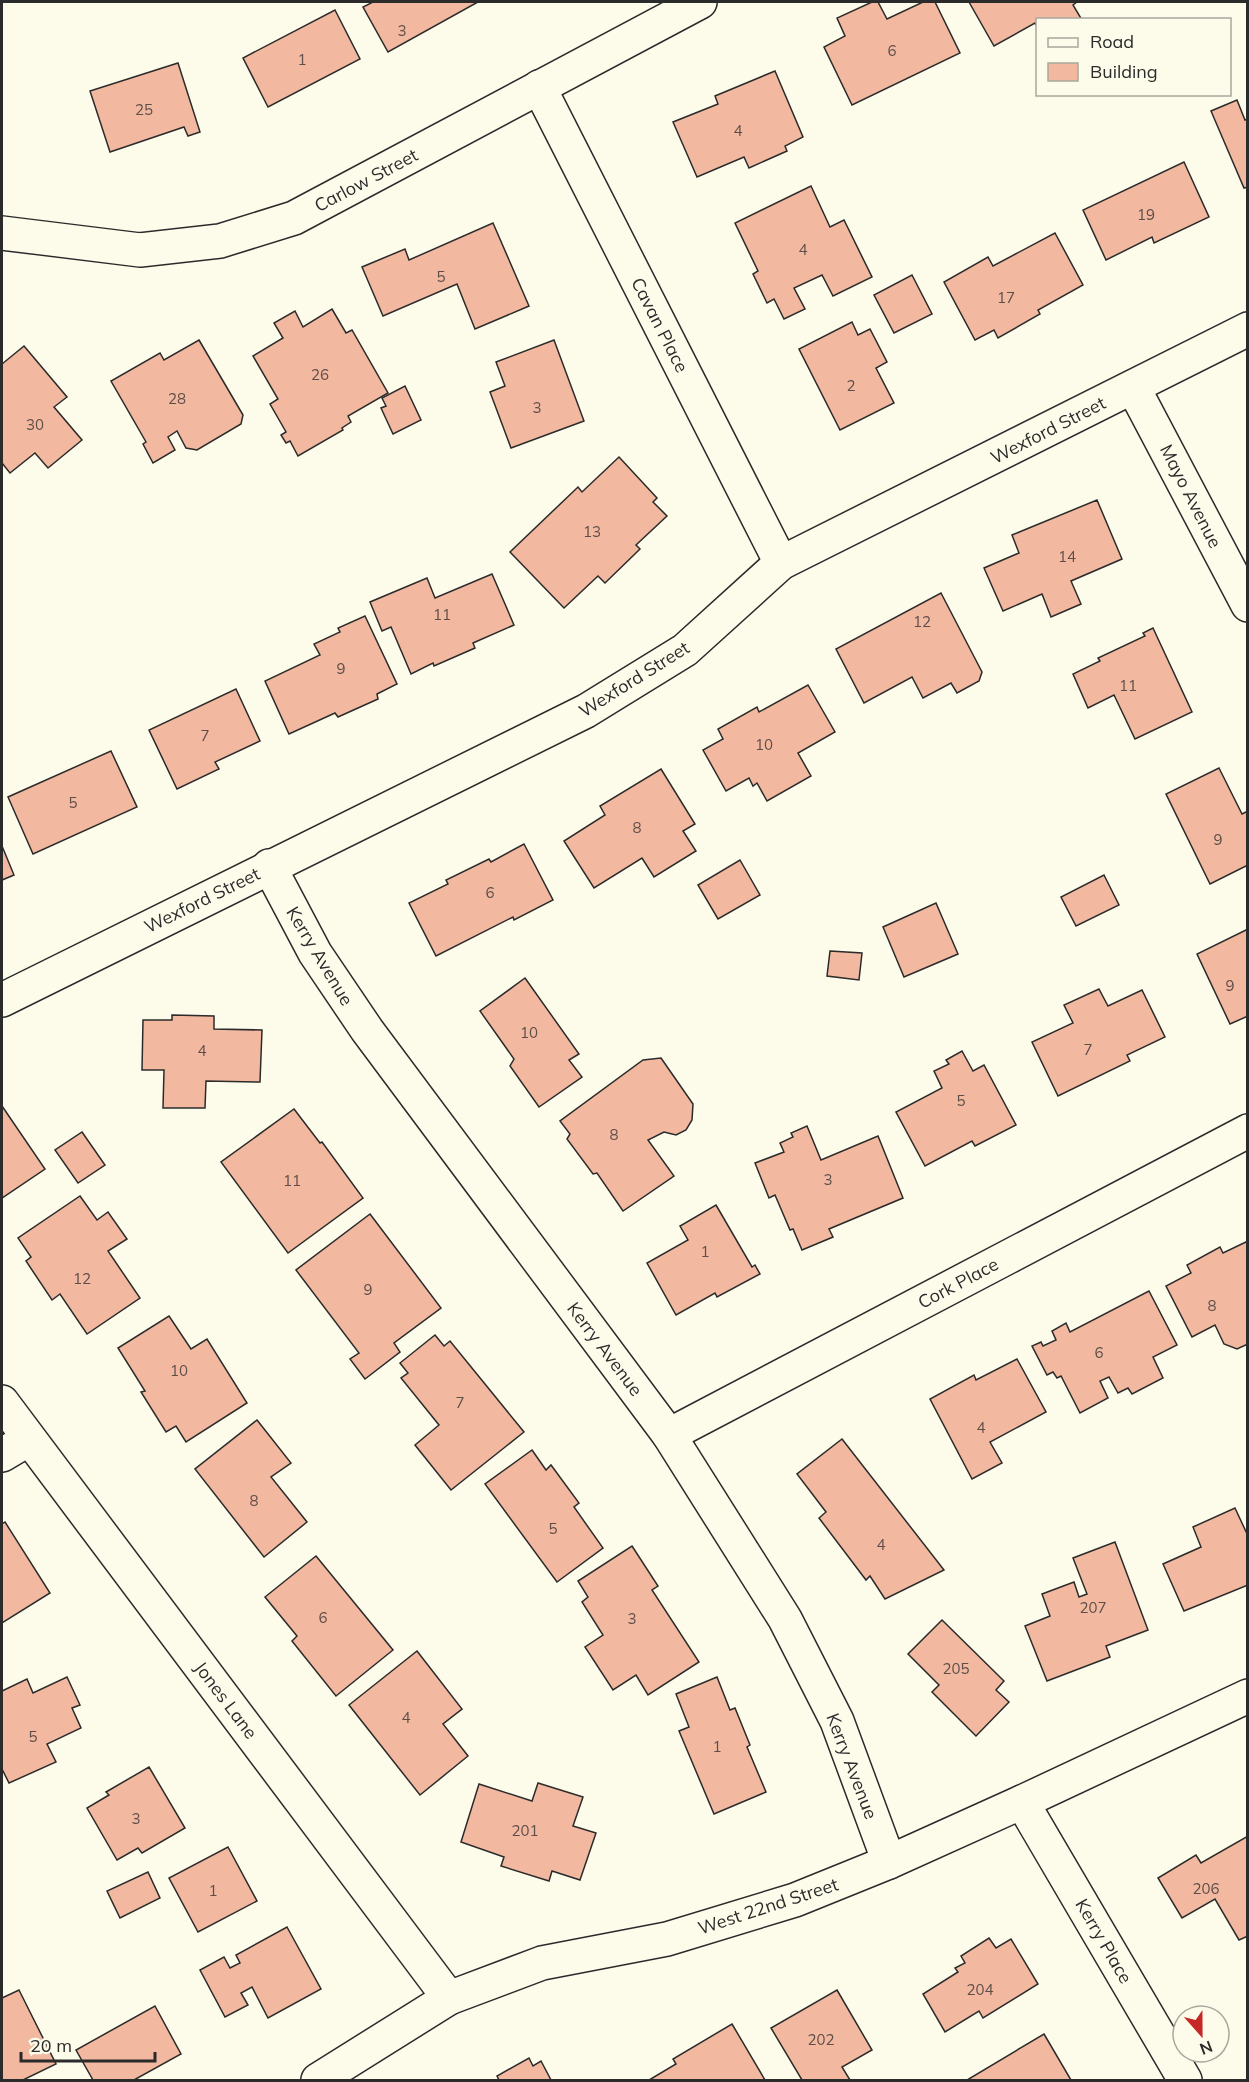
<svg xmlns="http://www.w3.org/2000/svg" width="1249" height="2082" font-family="Mulish,sans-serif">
	<rect width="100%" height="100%" fill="#fdfbea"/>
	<g fill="#f2b8a0" stroke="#2b2b2b" stroke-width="1.5">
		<polygon points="373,2 478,2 388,52 363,7"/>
		<polygon points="872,2 878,2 887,19 923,2 935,2 960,53 852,105 824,47 845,36 837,18"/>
		<polygon points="969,2 1077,2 1073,5 1082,20 1038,20 1038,28 1035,23 994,46"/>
		<polygon points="335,10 360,59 268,107 243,58"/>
		<polygon points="178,63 200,132 188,136 184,127 110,152 90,91"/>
		<polygon points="775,71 803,137 785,146 787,151 749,168 744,157 697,177 673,122 718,104 715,96"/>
		<polygon points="1237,100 1245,120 1248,119 1248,187 1244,188 1211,111"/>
		<polygon points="1184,162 1209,217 1154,243 1152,237 1106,260 1083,210"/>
		<polygon points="811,186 830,227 844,220 872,277 833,296 822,275 794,288 805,309 784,319 774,299 767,303 753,274 758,271 735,223"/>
		<polygon points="493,223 529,306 475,329 457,284 383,316 362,267 405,249 409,260"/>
		<polygon points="1055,233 1083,285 1038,310 1040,314 998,338 994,330 975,340 944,282 988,257 993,266"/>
		<polygon points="912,275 932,314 894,333 874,295"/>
		<polygon points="332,309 346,333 352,330 388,393 348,416 351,422 342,428 343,430 298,456 290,441 286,443 281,435 286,432 270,404 278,399 253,356 283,338 274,323 295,311 303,327"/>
		<polygon points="852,322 858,335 870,329 887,362 876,368 894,403 840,430 799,349"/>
		<polygon points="199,340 243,415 241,424 197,450 186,448 177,431 168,437 175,450 153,463 143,444 146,442 111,381 160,353 164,360"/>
		<polygon points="554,340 584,421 511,448 490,392 505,386 496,362"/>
		<polygon points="24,346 67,397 54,407 82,440 48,468 35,453 10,473 2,463 2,364"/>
		<polygon points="405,386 421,420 393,434 381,408 386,406 382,398"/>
		<polygon points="619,457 657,498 653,502 667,516 636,545 640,549 605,583 598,576 564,608 510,552 578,487 582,492"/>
		<polygon points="1097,500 1122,559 1071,581 1081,604 1051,617 1042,594 1003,611 984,568 1019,553 1012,535"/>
		<polygon points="492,574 514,625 473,643 475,648 434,666 433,663 411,674 391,627 382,631 370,602 427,578 435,598"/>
		<polygon points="941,593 982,672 979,681 957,693 951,683 923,698 912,677 864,703 836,649"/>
		<polygon points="365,616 397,684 377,694 378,699 338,717 335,713 289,734 265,681 320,655 314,644 340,632 338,628"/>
		<polygon points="1153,628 1192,712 1135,739 1114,695 1088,708 1073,674 1100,661 1098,658 1145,636 1143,633"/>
		<polygon points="808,685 835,732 798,753 811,776 767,801 757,783 753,786 749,778 726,791 703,750 723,739 718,729 757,707 759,712"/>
		<polygon points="236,689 260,741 215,762 219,769 177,789 149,730"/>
		<polygon points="111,751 137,807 33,854 8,797"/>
		<polygon points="1219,768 1242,814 1248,811 1248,865 1210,884 1166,794"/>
		<polygon points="661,769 695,824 683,831 696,851 654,877 642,858 594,888 564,841 605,815 600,806"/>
		<polygon points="524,844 553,900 514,920 513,917 436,956 409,903 448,884 446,880 489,859 491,862"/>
		<polygon points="2,846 14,875 2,880"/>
		<polygon points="740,860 760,895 718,919 698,885"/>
		<polygon points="1104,875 1119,905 1076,926 1061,897"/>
		<polygon points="936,903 958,954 904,977 883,927"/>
		<polygon points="1248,929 1248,1016 1230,1024 1197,954"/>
		<polygon points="830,951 862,953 859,980 827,976"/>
		<polygon points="525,978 579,1054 569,1060 582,1077 539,1107 510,1066 514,1059 480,1011"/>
		<polygon points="1099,989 1108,1006 1142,990 1165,1037 1127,1055 1130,1061 1058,1096 1032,1042 1073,1023 1064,1005"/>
		<polygon points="172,1015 214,1016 214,1029 262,1030 260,1082 206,1081 205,1108 163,1108 164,1070 142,1070 143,1020 172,1020"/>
		<polygon points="962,1051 973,1071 984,1065 1016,1125 975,1146 972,1141 925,1166 896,1112 942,1088 934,1071 949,1064 946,1060"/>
		<polygon points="661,1058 693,1104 692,1120 686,1130 676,1135 664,1132 648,1140 674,1176 623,1211 597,1173 593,1174 567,1139 570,1134 560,1121 643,1060"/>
		<polygon points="2,1106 45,1169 2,1198"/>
		<polygon points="294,1109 320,1143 322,1142 363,1198 288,1253 221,1162"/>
		<polygon points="807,1126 821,1160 878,1136 903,1198 829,1229 833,1237 802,1250 793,1229 790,1230 775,1195 769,1198 755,1163 784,1152 780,1143 793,1137 791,1133"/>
		<polygon points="82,1132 105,1165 78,1183 55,1150"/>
		<polygon points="80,1196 97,1220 108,1212 127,1239 108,1251 140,1298 87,1334 60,1294 52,1300 26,1261 31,1257 18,1238"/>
		<polygon points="716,1205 752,1267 755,1265 760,1274 717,1297 715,1293 676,1315 647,1263 688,1240 680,1226"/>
		<polygon points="370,1214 441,1308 394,1343 400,1352 365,1379 350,1359 359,1353 296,1270"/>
		<polygon points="1248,1241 1248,1344 1237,1349 1224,1344 1215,1325 1192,1337 1166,1286 1191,1273 1187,1265 1220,1247 1223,1253"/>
		<polygon points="1149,1291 1177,1345 1153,1357 1163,1378 1132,1394 1128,1388 1118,1393 1109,1377 1100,1381 1108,1398 1080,1413 1061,1376 1057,1378 1053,1372 1047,1375 1032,1346 1041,1342 1043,1346 1056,1340 1052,1331 1066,1323 1070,1332"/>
		<polygon points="169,1316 191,1349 207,1339 247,1403 186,1442 176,1426 166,1432 141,1392 145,1391 118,1348"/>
		<polygon points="435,1335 444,1346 450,1341 524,1432 451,1490 415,1445 439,1425 401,1378 408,1373 400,1363"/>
		<polygon points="1017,1359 1046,1412 990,1442 1002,1463 972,1479 930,1399 974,1375 976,1380"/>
		<polygon points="257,1420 291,1463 271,1477 307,1522 264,1557 195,1469"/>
		<polygon points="842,1439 944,1570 885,1599 870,1576 866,1580 819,1518 826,1512 797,1474"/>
		<polygon points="532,1450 546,1470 551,1465 579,1503 574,1507 603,1548 557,1582 485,1484"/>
		<polygon points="1235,1508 1248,1536 1248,1585 1184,1611 1163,1564 1201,1547 1193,1527"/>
		<polygon points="5,1522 50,1593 2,1623 2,1524"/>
		<polygon points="1115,1542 1148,1630 1106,1646 1110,1657 1047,1681 1025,1626 1050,1616 1042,1594 1074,1582 1079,1597 1087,1594 1073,1558"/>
		<polygon points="632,1546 658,1586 652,1590 699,1662 648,1695 636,1675 613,1690 585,1647 603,1635 582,1602 588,1597 578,1581"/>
		<polygon points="316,1556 393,1650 336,1696 292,1641 297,1636 265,1597"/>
		<polygon points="942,1620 1004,1681 996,1690 1009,1702 976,1736 932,1692 939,1685 908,1654"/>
		<polygon points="417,1651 462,1709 443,1724 468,1756 420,1795 349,1705"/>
		<polygon points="67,1677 80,1705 72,1708 81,1728 47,1744 56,1762 9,1783 2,1769 2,1691 27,1679 33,1693"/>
		<polygon points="717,1677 730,1710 735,1708 750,1745 747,1747 766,1792 714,1814 679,1731 689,1727 676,1694"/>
		<polygon points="149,1767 185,1828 142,1853 138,1848 117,1860 87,1808 109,1795 106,1792"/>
		<polygon points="538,1783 583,1797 573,1826 596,1833 580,1880 552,1871 549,1881 501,1866 504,1857 461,1842 479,1784 532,1801"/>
		<polygon points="1248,1836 1248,1936 1239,1940 1215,1899 1182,1918 1158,1878 1196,1855 1201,1863"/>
		<polygon points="228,1847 257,1901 198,1932 169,1878"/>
		<polygon points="148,1872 160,1898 120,1918 107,1891"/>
		<polygon points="287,1927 321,1989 268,2018 252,1987 241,1993 248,2005 225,2017 200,1970 224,1957 230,1968 240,1963 236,1955"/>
		<polygon points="989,1938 996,1948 1011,1939 1038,1984 983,2018 979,2011 945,2032 923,1994 958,1972 955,1968 965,1963 961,1956"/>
		<polygon points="19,1990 56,2064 23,2080 2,2080 2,1998"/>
		<polygon points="837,1990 872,2050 842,2067 850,2080 802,2080 771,2028"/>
		<polygon points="155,2006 181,2054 134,2080 93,2080 76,2050"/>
		<polygon points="732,2024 765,2080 649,2080 676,2064 673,2059"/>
		<polygon points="1044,2034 1071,2080 967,2080"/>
		<polygon points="529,2058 533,2066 541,2061 551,2080 499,2080 497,2076"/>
	</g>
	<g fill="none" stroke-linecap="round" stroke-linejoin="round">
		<defs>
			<g id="minor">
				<polyline points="539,87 781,563"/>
				<polyline points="2,233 140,250 220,241 294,218 700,2"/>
				<polyline points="1133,387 1248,605"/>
				<polyline points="269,866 315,953 367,1030 669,1435 785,1619 837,1721 889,1862"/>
				<polyline points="2,1000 586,711 685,650 781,563 1248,329"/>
				<polyline points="2,1402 449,1998"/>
				<polyline points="669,1435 1248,1131"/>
				<polyline points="2,1455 29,1439"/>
				<polyline points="1022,1802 1185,2080"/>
				<polyline points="318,2080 449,1998 542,1963 667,1939 795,1900 889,1862 1022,1802 1248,1696"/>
			</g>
		</defs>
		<use href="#minor" stroke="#2b2b2b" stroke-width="36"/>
		<use href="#minor" stroke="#fdfbea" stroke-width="33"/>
	</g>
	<g text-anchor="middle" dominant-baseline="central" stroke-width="4.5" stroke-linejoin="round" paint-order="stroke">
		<g font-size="15" fill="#5d4e48">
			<text x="402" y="30">3</text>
			<text x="892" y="50">6</text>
			<text x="302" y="59">1</text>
			<text x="144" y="109">25</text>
			<text x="738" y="130">4</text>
			<text x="1146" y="214">19</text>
			<text x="803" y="249">4</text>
			<text x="441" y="276">5</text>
			<text x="1006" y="297">17</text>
			<text x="320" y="374">26</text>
			<text x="851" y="385">2</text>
			<text x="177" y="398">28</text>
			<text x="537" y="407">3</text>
			<text x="35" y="424">30</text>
			<text x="592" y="531">13</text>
			<text x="1067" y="556">14</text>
			<text x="442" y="614">11</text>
			<text x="922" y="621">12</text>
			<text x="341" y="668">9</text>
			<text x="1128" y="685">11</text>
			<text x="205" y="735">7</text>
			<text x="764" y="744">10</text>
			<text x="73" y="802">5</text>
			<text x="637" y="827">8</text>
			<text x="1218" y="839">9</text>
			<text x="490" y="892">6</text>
			<text x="1230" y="985">9</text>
			<text x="529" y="1032">10</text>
			<text x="1088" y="1049">7</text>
			<text x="202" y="1050">4</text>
			<text x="961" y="1100">5</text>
			<text x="614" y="1134">8</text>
			<text x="828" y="1179">3</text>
			<text x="292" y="1180">11</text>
			<text x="705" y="1251">1</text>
			<text x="82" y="1278">12</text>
			<text x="368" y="1289">9</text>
			<text x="1212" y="1305">8</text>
			<text x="1099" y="1352">6</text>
			<text x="179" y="1370">10</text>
			<text x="460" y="1402">7</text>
			<text x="981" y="1427">4</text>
			<text x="254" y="1500">8</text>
			<text x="553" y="1528">5</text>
			<text x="881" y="1544">4</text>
			<text x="1093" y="1607">207</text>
			<text x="323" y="1617">6</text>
			<text x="632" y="1618">3</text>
			<text x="956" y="1668">205</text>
			<text x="406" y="1717">4</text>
			<text x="33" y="1736">5</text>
			<text x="717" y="1746">1</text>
			<text x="136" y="1818">3</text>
			<text x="525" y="1830">201</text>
			<text x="1206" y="1888">206</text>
			<text x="213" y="1890">1</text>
			<text x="980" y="1989">204</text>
			<text x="821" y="2039">202</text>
		</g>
		<g font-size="18" fill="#2b2b2b" stroke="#fdfbea">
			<text transform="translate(366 180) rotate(-28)">Carlow Street</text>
			<text transform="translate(660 325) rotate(63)">Cavan Place</text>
			<text transform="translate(1048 430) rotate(-27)">Wexford Street</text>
			<text transform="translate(1191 496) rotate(63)">Mayo Avenue</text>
			<text transform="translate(634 679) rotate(-32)">Wexford Street</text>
			<text transform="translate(202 900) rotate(-26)">Wexford Street</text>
			<text transform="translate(320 956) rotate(59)">Kerry Avenue</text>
			<text transform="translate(958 1283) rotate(-28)">Cork Place</text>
			<text transform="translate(605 1349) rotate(53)">Kerry Avenue</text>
			<text transform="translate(226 1700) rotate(53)">Jones Lane</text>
			<text transform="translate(852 1766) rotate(69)">Kerry Avenue</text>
			<text transform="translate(768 1906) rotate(-18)">West 22nd Street</text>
			<text transform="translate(1104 1941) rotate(60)">Kerry Place</text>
		</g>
	</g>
	<rect width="1249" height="2082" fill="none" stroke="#2b2b2b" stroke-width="6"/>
	<rect x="1036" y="18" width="195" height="78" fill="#fdfbea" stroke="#a9a89e" stroke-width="1.5"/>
	<rect x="1048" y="38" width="30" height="9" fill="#fdfbea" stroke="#a9a89e" stroke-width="1.5"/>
	<text x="1090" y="48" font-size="18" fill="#2b2b2b">Road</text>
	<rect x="1048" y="63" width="30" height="18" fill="#f2b8a0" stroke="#a9a89e" stroke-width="1.5"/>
	<text x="1090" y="78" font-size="18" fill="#2b2b2b">Building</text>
	<g transform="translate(1201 2034) rotate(159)"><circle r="28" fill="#fdfbea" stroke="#a9a89e" stroke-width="1.5"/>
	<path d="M0-4.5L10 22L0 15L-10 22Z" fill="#c62828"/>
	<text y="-9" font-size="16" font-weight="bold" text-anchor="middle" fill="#2b2b2b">N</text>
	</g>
	<path d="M21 2052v9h134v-9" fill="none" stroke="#2b2b2b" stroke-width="3"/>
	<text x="30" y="2052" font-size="18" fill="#2b2b2b" stroke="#fdfbea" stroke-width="4.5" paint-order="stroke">20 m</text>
</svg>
